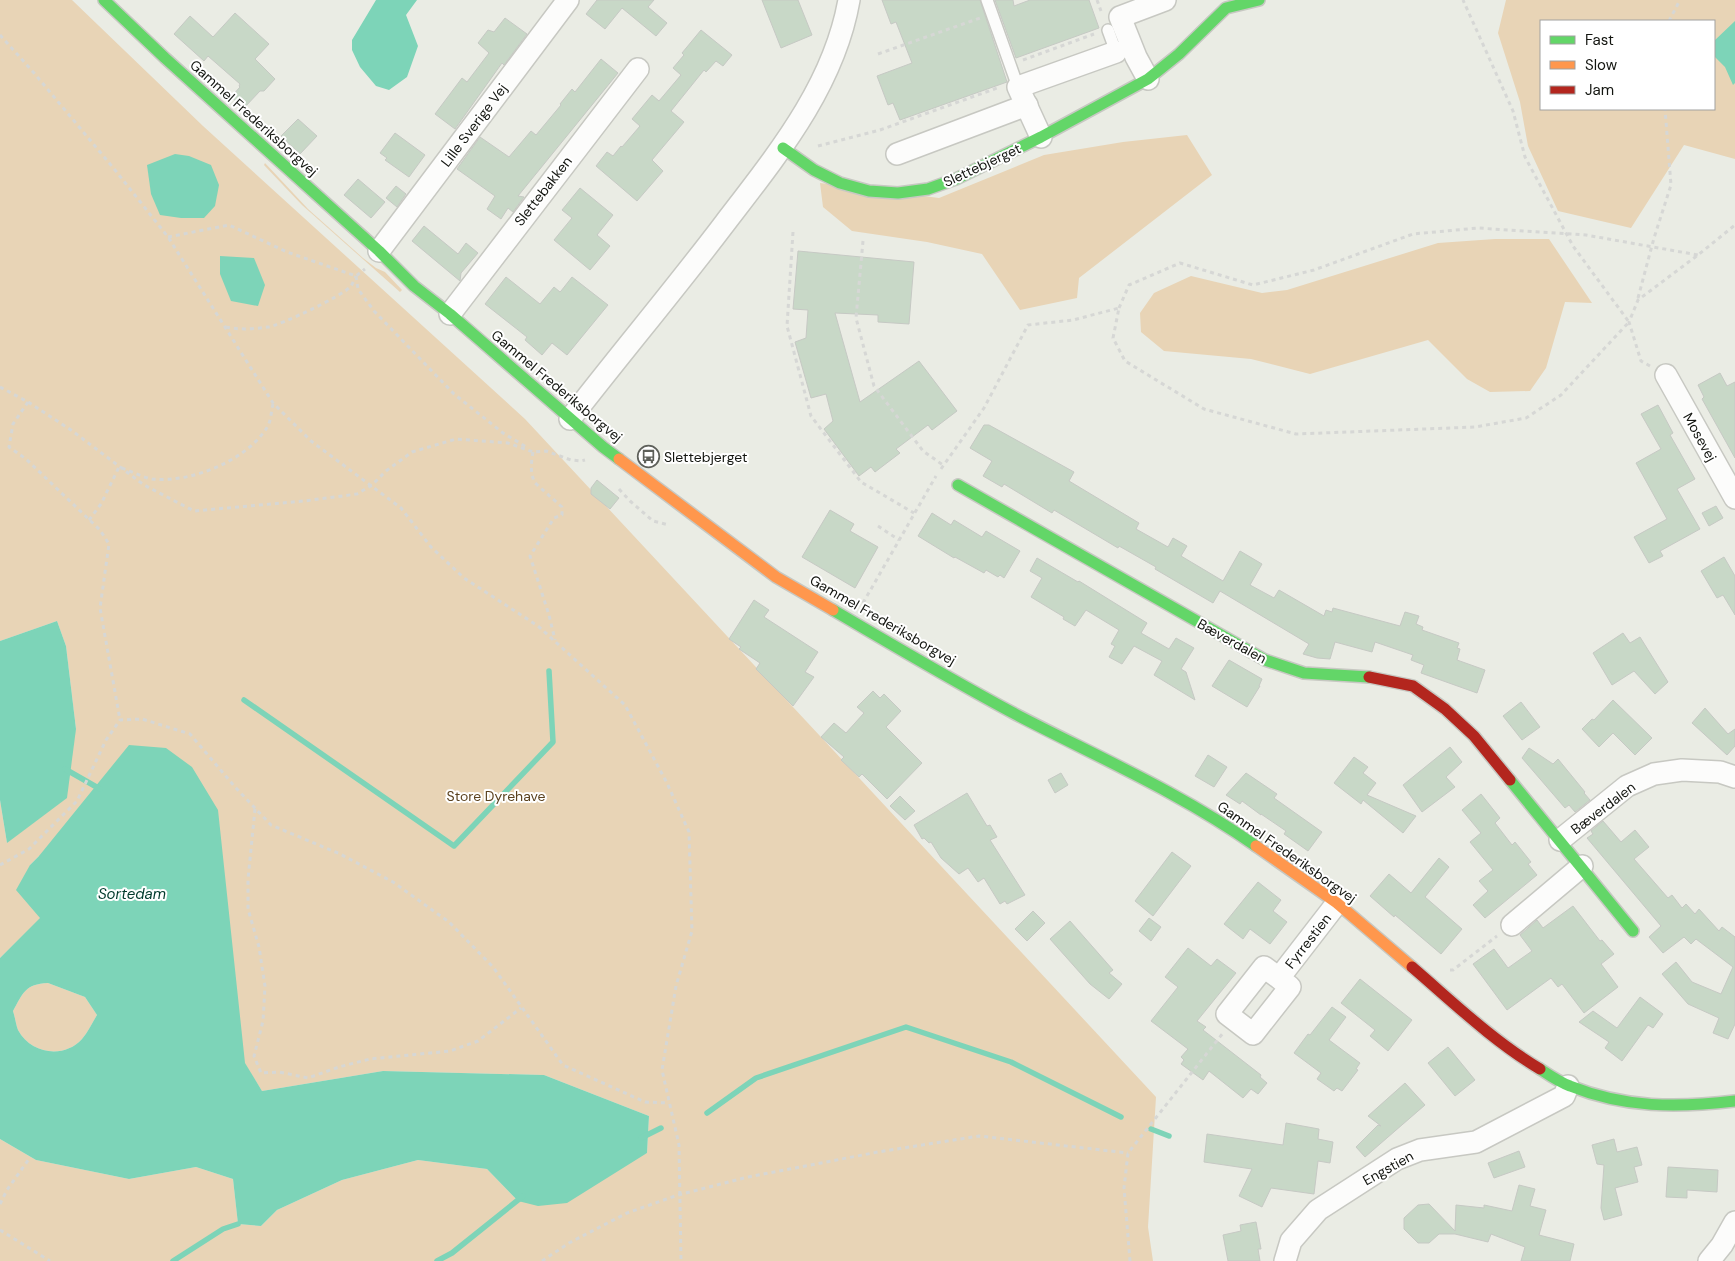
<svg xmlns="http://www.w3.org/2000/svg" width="1735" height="1261" font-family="'DM Sans',sans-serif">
	<rect width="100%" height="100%" fill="#eaece4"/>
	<g fill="#e8d4b6" fill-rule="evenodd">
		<polygon points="0,0 72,0 203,126 525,419 1156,1097 1148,1227 1153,1261 0,1261 0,1139 36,1160 129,1179 196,1167 233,1179 238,1224 261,1226 277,1210 342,1180 418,1160 487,1169 518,1201 647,1153 649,1116 544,1075 383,1071 262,1091 245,1064 39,856 30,865 41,918 0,958 0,800 7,843 76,729 66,646 57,621 0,641"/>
		<path d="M1506,0H1735V159L1684,145L1631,228L1558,211L1528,146L1520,102L1498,33ZM1541,21H1714V109H1541Z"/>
		<polygon points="1187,135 1212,175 1079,278 1077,298 1020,310 982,254 927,242 852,231 823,207 820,183 939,198 1044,155 1123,142"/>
		<polygon points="265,163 308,209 363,258 376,268 385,272 402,290 400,292 302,205 264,165"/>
		<polygon points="1495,239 1549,239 1592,303 1565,302 1546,368 1530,391 1490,392 1467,379 1428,340 1310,374 1251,359 1164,351 1141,332 1140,313 1154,293 1191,276 1262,293 1287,290 1438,243"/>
		<path d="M48,983L85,997L97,1015C92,1023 88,1032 82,1039C64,1059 31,1054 18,1030C16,1025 15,1017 13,1011C23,993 25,984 48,983Z"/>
	</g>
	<g fill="#7dd4b8" fill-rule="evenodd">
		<polygon points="376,0 417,0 406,15 418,46 407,77 389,90 376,86 360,67 352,50 352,40"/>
		<polygon points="1735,21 1735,83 1733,85 1725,67 1714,56 1714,41"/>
		<polygon points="175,154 189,156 211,165 219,185 215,206 204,218 181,218 160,215 151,194 147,165"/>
		<polygon points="220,256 254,258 265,285 258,306 231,301 220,274"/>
		<polygon points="57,621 66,646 76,729 67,798 7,843 0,800 0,641"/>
		<path d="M129,745L166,748L192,767L218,810L245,1063L262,1091L383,1071L544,1075L649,1116L647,1153L567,1203L538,1206L518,1201L487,1169L418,1160L342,1180L277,1210L261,1226L238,1224L233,1179L196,1167L129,1179L36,1160L0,1139V958L40,918L16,890L30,865L39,856ZM48,983L85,997L97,1015C92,1023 88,1032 82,1039C64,1059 31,1054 18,1030C16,1025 15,1017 13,1011C23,993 25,984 48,983Z"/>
	</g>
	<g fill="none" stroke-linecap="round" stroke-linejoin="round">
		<g stroke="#7dd4b8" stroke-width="5.5">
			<polyline points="244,700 454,846 553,742 549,671"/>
			<polyline points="65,769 100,789"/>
			<polyline points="707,1113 756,1078 906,1027 1011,1062 1121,1117"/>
			<polyline points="1151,1129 1169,1136"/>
			<polyline points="641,1138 661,1128"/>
			<polyline points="173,1261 223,1229 238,1224"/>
			<polyline points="437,1261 452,1253 523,1196"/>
		</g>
	</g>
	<g fill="#c8d8c7" stroke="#c6c9c4">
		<polygon points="597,0 654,0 648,7 667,23 656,36 622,8 605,29 586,14"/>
		<polygon points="762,0 798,0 812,35 781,48"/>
		<polygon points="882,0 980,0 1007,82 900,120 893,103 888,105 877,76 912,63 896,22 891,24"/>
		<polygon points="995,0 1013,0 1014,6 1030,0 1089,0 1099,28 1016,58"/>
		<polygon points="235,13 269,44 255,59 275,79 264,91 260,91 244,108 231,97 240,87 239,86 240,84 208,56 204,61 174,34 190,16 213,37"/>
		<polygon points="505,18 527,34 504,65 502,63 455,129 435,114 462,78 467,82 489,53 478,43 488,30 494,32"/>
		<polygon points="701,30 732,55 723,66 716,61 706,72 704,70 671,111 684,122 652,160 663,171 637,201 596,166 607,152 613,156 621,146 622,147 640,126 632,119 652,95 659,101 681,75 673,68 684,55 682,53"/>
		<polygon points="601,59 618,73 518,196 524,197 513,212 508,208 501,219 487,209 495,196 457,169 480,137 509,157 531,131 536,135 561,105 560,104 572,89 575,92"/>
		<polygon points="298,119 317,136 300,154 281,136"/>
		<polygon points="395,133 425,155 409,177 385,160 387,158 380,153"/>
		<polygon points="358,179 385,202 371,218 344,195"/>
		<polygon points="396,186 406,194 397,207 386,198"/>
		<polygon points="580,188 613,215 597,235 610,246 590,270 554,240 572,218 562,210"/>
		<polygon points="424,226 458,254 466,243 478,253 461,273 460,281 412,241"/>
		<polygon points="798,251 914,262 909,324 878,322 878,315 835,313 860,402 919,361 957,411 932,430 928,425 896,449 900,453 875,472 871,467 859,476 824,429 833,421 826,394 811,398 795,342 806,338 808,310 793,309"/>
		<polygon points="506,277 540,304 554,287 560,292 561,291 572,277 608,305 567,355 552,343 542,355 525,340 527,337 485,304"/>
		<polygon points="1720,373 1727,386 1735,382 1735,458 1702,399 1704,397 1698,385"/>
		<polygon points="1658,405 1673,433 1670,435 1695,479 1677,489 1700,529 1660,551 1663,556 1649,563 1634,537 1667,519 1636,463 1661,449 1641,414"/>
		<polygon points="984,425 989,425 1074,472 1069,481 1139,523 1136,529 1168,547 1173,538 1187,546 1181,556 1223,581 1240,551 1262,564 1250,585 1274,598 1279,590 1324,616 1326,610 1332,612 1333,608 1400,626 1405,612 1419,616 1416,624 1423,627 1422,630 1459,643 1457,648 1460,649 1457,660 1485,670 1477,693 1421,673 1424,665 1411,660 1413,655 1375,642 1372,652 1335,642 1330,659 1317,658 1303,654 1309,644 1220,591 1213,603 1155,569 1156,567 1119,546 1118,548 1054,510 1052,513 1004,484 1002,487 983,476 992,461 970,448"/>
		<polygon points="597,480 619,498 610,509 591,494 591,488"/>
		<polygon points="1716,506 1723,518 1709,526 1702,513"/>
		<polygon points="830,510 854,524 850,531 878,547 855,588 802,557"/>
		<polygon points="932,513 951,525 954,520 982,537 986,531 1020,551 1004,578 1000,575 998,577 986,570 984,573 955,557 954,558 918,536"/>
		<polygon points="1724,557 1735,576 1735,615 1723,595 1717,598 1701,571"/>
		<polygon points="1037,558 1078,582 1079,581 1147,623 1141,633 1169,649 1176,638 1194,648 1181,669 1186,672 1195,700 1154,675 1162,661 1134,646 1122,664 1109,657 1115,646 1111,644 1119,630 1086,610 1075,626 1063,619 1064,617 1031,597 1042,578 1030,571"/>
		<polygon points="754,600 769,610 764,617 818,652 805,672 814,677 793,706 756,669 760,663 739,649 741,647 729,639"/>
		<polygon points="1623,633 1630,643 1640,637 1668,682 1655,694 1634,671 1612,685 1593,653"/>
		<polygon points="1229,660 1262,679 1259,686 1260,686 1247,707 1212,686"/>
		<polygon points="873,691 880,698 884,694 901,711 886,727 922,763 887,799 862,774 859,777 841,760 844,757 821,737 834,723 846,733 864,713 857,707"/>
		<polygon points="1613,700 1652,738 1635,755 1613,733 1599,747 1582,729 1592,719 1594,720"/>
		<polygon points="1521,702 1540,727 1522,740 1503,716"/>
		<polygon points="1705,708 1728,734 1735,729 1735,746 1727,755 1692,723"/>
		<polygon points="1450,747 1462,762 1446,777 1455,787 1422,812 1403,785"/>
		<polygon points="1529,748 1553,764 1558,759 1585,792 1584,793 1590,800 1575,812 1569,805 1565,808 1522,758"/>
		<polygon points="1208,755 1227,767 1214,787 1195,776"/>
		<polygon points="1354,757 1368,767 1363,773 1376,783 1367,795 1416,816 1403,833 1363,800 1361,804 1334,783"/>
		<polygon points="1061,773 1068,785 1055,793 1048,780"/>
		<polygon points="1246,773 1277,794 1274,798 1322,832 1308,851 1284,834 1286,831 1261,814 1261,815 1242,801 1240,804 1226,795"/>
		<polygon points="967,793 987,826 990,825 997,837 990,840 1025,895 1007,904 1005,901 1000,904 984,878 978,882 968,868 959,874 941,858 931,842 929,843 924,838 922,839 914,825"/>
		<polygon points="1481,794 1500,818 1495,823 1512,845 1515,842 1531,862 1528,864 1537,875 1485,918 1473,905 1488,891 1479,881 1493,870 1470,842 1481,833 1462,810"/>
		<polygon points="900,796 915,811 905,820 890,806"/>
		<polygon points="1603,821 1621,842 1635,830 1649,847 1634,859 1668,898 1672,895 1682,908 1686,904 1695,914 1699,909 1719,931 1722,927 1735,937 1735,1024 1728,1039 1713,1033 1719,1018 1688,1004 1662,974 1676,962 1692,982 1721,994 1733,967 1696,939 1691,944 1684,937 1663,953 1649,937 1661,926 1587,838 1593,834 1591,831"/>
		<polygon points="1172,852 1191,866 1153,916 1135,901"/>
		<polygon points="1439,858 1449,867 1425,897 1462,929 1441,954 1395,915 1394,917 1370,896 1389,874 1411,893"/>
		<polygon points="1258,882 1281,900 1273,911 1287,922 1270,944 1250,929 1243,939 1224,924"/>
		<polygon points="1573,906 1600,941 1602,940 1614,954 1601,964 1618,987 1584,1013 1562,984 1558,987 1551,978 1507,1010 1473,964 1494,949 1508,968 1532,951 1520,935 1537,920 1543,928"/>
		<polygon points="1033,911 1045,923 1027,941 1015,929"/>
		<polygon points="1149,918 1161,927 1151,941 1139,931"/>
		<polygon points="1070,921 1113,970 1109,973 1122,984 1109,999 1090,984 1050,939"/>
		<polygon points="1188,948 1211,966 1217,959 1236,973 1197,1021 1206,1027 1203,1030 1261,1075 1260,1077 1267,1083 1258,1094 1251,1089 1243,1098 1209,1071 1203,1080 1181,1064 1184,1060 1181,1057 1188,1049 1151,1021 1178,987 1165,977"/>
		<polygon points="1360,979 1412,1020 1388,1051 1370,1036 1375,1030 1341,1003"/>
		<polygon points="1640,997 1663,1014 1653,1028 1648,1025 1622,1061 1605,1048 1609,1042 1579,1022 1593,1011 1617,1028"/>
		<polygon points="1332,1007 1346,1017 1329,1040 1360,1063 1356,1069 1358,1070 1342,1091 1337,1088 1334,1091 1317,1079 1321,1073 1294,1053 1308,1034 1310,1035"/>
		<polygon points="1448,1047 1475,1080 1455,1096 1428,1063"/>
		<polygon points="1405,1083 1425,1105 1365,1157 1356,1147 1378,1125 1381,1126 1368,1116"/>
		<polygon points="1286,1123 1319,1129 1318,1139 1333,1142 1330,1163 1318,1161 1314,1194 1271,1188 1262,1207 1239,1196 1252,1169 1204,1162 1207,1134 1283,1145"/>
		<polygon points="1614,1139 1617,1152 1637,1147 1642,1165 1634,1167 1638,1182 1615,1188 1622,1215 1604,1220 1601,1208 1604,1165 1597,1164 1592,1145"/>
		<polygon points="1519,1151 1525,1167 1494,1178 1488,1163"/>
		<polygon points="1668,1167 1718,1170 1717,1192 1687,1190 1687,1198 1666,1197"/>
		<polygon points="1519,1185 1535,1189 1530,1206 1546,1210 1539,1235 1574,1244 1570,1261 1521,1261 1525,1247 1491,1234 1488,1242 1455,1234 1439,1234 1429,1243 1418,1243 1404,1229 1404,1218 1418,1205 1429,1204 1455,1231 1456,1205 1484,1208 1484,1205 1512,1211"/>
		<polygon points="1256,1222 1261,1249 1258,1249 1260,1261 1228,1261 1223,1235 1241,1231 1240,1225"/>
	</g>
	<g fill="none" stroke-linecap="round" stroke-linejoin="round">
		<defs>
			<g id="lane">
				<polyline points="987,0 1018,87"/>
				<polyline points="1108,30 1116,52"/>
			</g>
			<g id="street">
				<polyline points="1148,79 1136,57 1120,17 1165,0"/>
				<polyline points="1041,137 1018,87 1116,52"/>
				<polyline points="897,154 1027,105"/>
				<polyline points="379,251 568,0"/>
				<polyline points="450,314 638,69"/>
				<polyline points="1666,375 1735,498"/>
				<path d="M570,419C621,353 675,289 725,223C777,155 834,86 849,0"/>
				<polyline points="1560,840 1627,786 1654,774 1682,770 1720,772 1735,777"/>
				<polyline points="1512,925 1582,866"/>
				<polyline points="1279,978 1264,967 1227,1014 1253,1034 1290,987 1279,978 1337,903"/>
				<polyline points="1285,1261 1291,1241 1318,1210 1397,1159 1420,1150 1476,1142 1564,1096 1568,1086"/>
				<polyline points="1709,1261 1722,1245 1735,1222"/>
			</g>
			<g id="fast">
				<polyline points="104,0 165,58 379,251 414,286 450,314 603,447 619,459"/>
				<polyline points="783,148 814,170 840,183 869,191 898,193 928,189 956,179 1041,137 1148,79 1179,54 1226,8 1259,0"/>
				<polyline points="958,485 1265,660 1304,673 1369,677"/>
				<path d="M833,610C894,646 955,682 1017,715C1098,757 1181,793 1256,846"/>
				<polyline points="1510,780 1633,931"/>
				<path d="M1540,1069C1549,1075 1559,1082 1570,1086C1625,1108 1677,1108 1735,1101"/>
			</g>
			<g id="slow">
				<polyline points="619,459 776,577 833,610"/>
				<polyline points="1256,846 1337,903 1412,967"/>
			</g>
			<g id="jam">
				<polyline points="1369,677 1413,686 1445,709 1474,736 1510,780"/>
				<path d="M1412,967C1454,1003 1493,1041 1540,1069"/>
			</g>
		</defs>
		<use href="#lane" stroke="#c7c8c2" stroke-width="14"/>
		<use href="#street" stroke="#c7c8c2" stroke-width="24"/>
		<use href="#fast" stroke="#c7c8c2" stroke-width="14"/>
		<use href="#slow" stroke="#c7c8c2" stroke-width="14"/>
		<use href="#jam" stroke="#c7c8c2" stroke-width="14"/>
		<g stroke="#d6d7d5" stroke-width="3" stroke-dasharray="4 4" stroke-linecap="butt">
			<polyline points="1097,0 1101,11"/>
			<polyline points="1669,21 1680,0"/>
			<polyline points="0,35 34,73 115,170 168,237 273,403 311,441 401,508 431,547 464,578 538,626 625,705 667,783 689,832 692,931 676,986 662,1070 679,1145 681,1261"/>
			<polyline points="878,54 980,18"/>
			<polyline points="1023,60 1094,34"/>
			<polyline points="818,146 880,130 1000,87"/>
			<polyline points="793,232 787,326 811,416 861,482 914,513"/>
			<polyline points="168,237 229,225 287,252 356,276 365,269"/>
			<polyline points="863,241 856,318 874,386 923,451 943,465"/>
			<polyline points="356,276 358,289 374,311 454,394 503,433 528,448"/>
			<polyline points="1638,298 1654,238 1671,185 1665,109"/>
			<polyline points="1119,308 1129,285 1180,263 1253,285 1314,270 1413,234 1478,228 1586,235 1698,255"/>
			<path d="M226,327C239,330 254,329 268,327C281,325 342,296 350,287C353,284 354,279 356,276"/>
			<polyline points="1650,366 1641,361 1629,322 1638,300 1698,255 1735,225"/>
			<polyline points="0,387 28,402 71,430 144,485 194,511 304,501 357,494 372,485 386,471 412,452 456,439 508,443 533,452 546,451 571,460 581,461 585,460"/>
			<polyline points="28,402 13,424 9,447 26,459 100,530 109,544 100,608 120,720"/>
			<path d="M533,452C531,463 530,473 535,483L562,507V515L554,518L530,556L549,615L555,640"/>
			<polyline points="941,469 984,408 1028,325 1073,320 1119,308 1113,338 1125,361 1204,409 1296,434 1475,427 1526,418 1561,395 1629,322 1573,246 1525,157 1513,111 1463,0"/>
			<polyline points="619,489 630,501 653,521 669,525"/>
			<path d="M89,520L101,504L119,467C129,470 141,477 152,479C190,483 244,462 266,429C271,423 271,412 273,404"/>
			<polyline points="878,526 899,540"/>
			<polyline points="863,603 936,476"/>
			<polyline points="255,809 248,879 248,909 259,947 265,986 263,1021 254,1056 261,1073 279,1072 308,1078 339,1067 370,1059 450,1051 478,1041 521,1008"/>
			<polyline points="0,865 29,849 77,801 106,740 120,720 142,719 190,734 235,787 271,825 340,854 393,882 449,922 493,967 563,1065 645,1102 669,1103"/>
			<polyline points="1450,970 1453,970 1497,936"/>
			<polyline points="0,1204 7,1190 29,1159"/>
			<polyline points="0,1230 50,1261"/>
			<polyline points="542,1261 569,1243 627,1213 678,1195 748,1177 878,1152 979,1136 1128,1153"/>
			<polyline points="1130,1261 1124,1188 1128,1153 1223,1033"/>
		</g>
		<use href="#lane" stroke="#fcfcfb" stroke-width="11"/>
		<use href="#street" stroke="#fcfcfb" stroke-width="21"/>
		<use href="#fast" stroke="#63d668" stroke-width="11"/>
		<use href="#slow" stroke="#ff974d" stroke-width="11"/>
		<use href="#jam" stroke="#b3261e" stroke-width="11"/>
	</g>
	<defs>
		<symbol id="bus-ring" viewBox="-11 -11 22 22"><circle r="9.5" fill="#fff" stroke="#5e605a" stroke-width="1.5"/><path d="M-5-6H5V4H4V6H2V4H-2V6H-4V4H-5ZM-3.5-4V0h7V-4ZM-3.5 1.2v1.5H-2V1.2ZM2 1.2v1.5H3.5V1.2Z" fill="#5e605a"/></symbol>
	</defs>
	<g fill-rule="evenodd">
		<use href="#bus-ring" x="636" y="444" width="25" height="25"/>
	</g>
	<g text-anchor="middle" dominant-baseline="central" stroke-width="4" stroke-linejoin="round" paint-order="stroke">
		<g font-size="14" fill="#131510" stroke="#fff">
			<text transform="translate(254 118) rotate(42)">Gammel Frederiksborgvej</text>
			<text transform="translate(474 125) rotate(-53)">Lille Sverige Vej</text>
			<text transform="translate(982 165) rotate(-25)">Slettebjerget</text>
			<text transform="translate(543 191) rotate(-52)">Slettebakken</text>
			<text transform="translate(557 386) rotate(40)">Gammel Frederiksborgvej</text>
			<text transform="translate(1700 437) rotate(61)">Mosevej</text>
			<text transform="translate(883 620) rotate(30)">Gammel Frederiksborgvej</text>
			<text transform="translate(1232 641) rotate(29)">Bæverdalen</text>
			<text transform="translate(1603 808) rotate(-37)">Bæverdalen</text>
			<text transform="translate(1287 852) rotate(35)">Gammel Frederiksborgvej</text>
			<text transform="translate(1308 941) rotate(-52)">Fyrrestien</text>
			<text transform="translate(1388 1168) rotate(-29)">Engstien</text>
		</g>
		<g font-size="14" fill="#131510" stroke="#fff" text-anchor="start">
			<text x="664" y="457">Slettebjerget</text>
		</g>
		<g font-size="14" fill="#5b421f" stroke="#fff">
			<text x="496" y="796">Store Dyrehave</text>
		</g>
		<g font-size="15" font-style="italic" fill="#023b2d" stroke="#fff">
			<text x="132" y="894">Sortedam</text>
		</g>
	</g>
	<rect x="1540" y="20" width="175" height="90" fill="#ffffff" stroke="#a1a19f"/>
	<rect x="1550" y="36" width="25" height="8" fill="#63d668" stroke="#a1a19f"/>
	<text x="1585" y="45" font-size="15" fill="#131510">Fast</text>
	<rect x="1550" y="61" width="25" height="8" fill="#ff974d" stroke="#a1a19f"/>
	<text x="1585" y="70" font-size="15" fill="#131510">Slow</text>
	<rect x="1550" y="86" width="25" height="8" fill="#b3261e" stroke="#a1a19f"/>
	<text x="1585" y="95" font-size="15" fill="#131510">Jam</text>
</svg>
